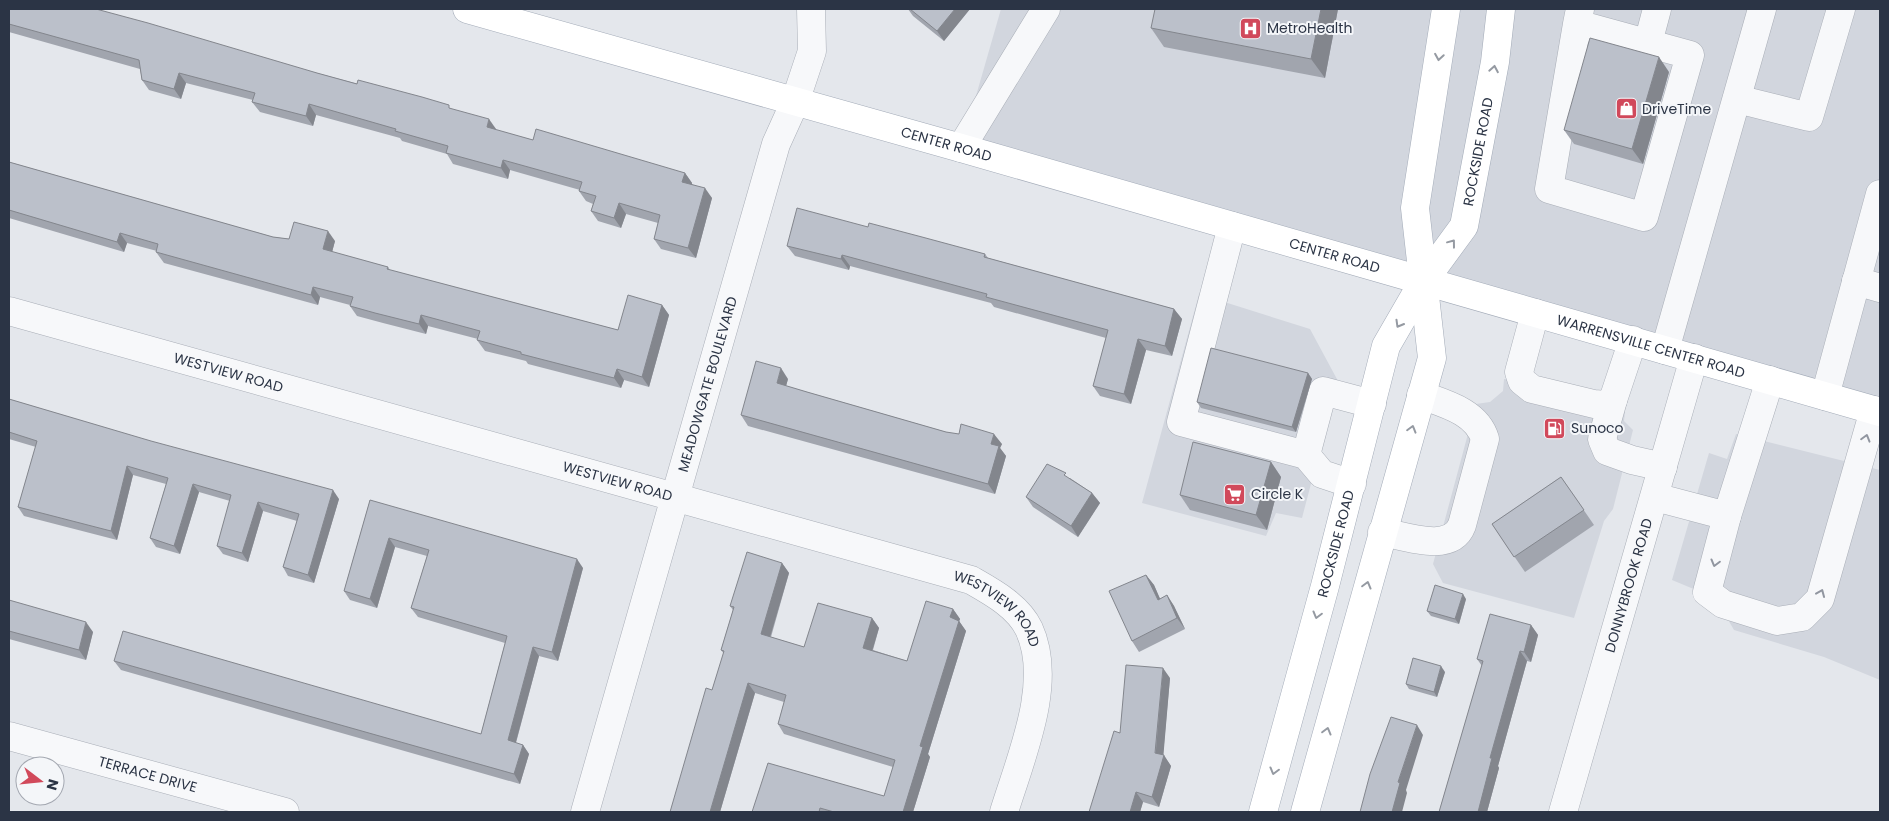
<svg xmlns="http://www.w3.org/2000/svg" width="1889" height="821" font-family="Poppins,sans-serif">
	<rect width="100%" height="100%" fill="#e4e7ec"/>
	<g fill="#d2d6de">
		<polygon points="1001,9 1880,9 1880,412 961,148"/>
		<polygon points="1199,294 1310,329 1338,381 1302,518 1276,513 1266,536 1142,503"/>
		<polygon points="1504,379 1549,386 1580,395 1625,412 1624,421 1633,430 1613,509 1604,521 1574,618 1443,583 1433,564 1476,404 1490,402 1503,391"/>
		<polygon points="1736,434 1880,470 1880,680 1824,657 1734,630 1723,611 1708,595 1672,580 1709,453 1727,459"/>
	</g>
	<g fill="none" stroke-linecap="round" stroke-linejoin="round">
		<defs>
			<g id="minor">
				<polyline points="1577,24 1690,55 1644,217 1549,189 1577,24 1580,9"/>
				<polyline points="1648,43 1657,9"/>
				<polyline points="1737,99 1809,117 1841,9"/>
				<polyline points="961,148 1046,9"/>
				<polyline points="1232,226 1181,422 1306,455 1322,474 1352,484"/>
				<polyline points="1856,281 1880,288"/>
				<path id="s1" d="M9,311L971,580C992,592 1018,606 1029,629C1054,683 1020,759 1004,812"/>
				<polyline points="1535,313 1519,372 1522,381 1532,389 1594,404 1606,405 1613,400 1633,340"/>
				<polyline points="1665,350 1762,9"/>
				<polyline points="1825,396 1880,194"/>
				<polyline points="1613,400 1602,439 1607,451 1632,460 1663,467"/>
				<polyline points="1306,455 1323,391 1372,404"/>
				<polyline points="1655,497 1727,516 1770,380"/>
				<polyline points="1727,516 1707,592 1723,604 1777,621 1802,617 1820,599 1874,410"/>
				<path d="M1382,532C1405,536 1451,554 1462,525L1485,439C1477,412 1446,404 1421,395"/>
				<path id="s2" d="M9,736L285,812"/>
				<path id="s3" d="M585,812L776,144L795,102L812,51L811,9"/>
				<path id="s4" d="M1563,812L1694,358"/>
			</g>
			<g id="major">
				<path id="s5" d="M467,9L961,148L1880,412"/>
				<path id="s6" d="M1263,812L1325,586L1386,346L1423,282L1464,226L1495,62L1501,9"/>
				<polyline points="1305,812 1432,358 1415,208 1446,9"/>
			</g>
		</defs>
		<use href="#minor" stroke="#a9aeb7" stroke-width="29"/>
		<use href="#major" stroke="#a3abb8" stroke-width="29"/>
		<use href="#minor" stroke="#f7f8fa" stroke-width="28"/>
		<use href="#major" stroke="#fff" stroke-width="28"/>
	</g>
	<g fill="#a1a5ae">
		<polygon points="9,9 317,73 452,109 496,129 496,130 533,140 685,173 692,183 692,184 712,198 696,258 661,249 654,239 658,223 626,214 621,228 598,221 591,211 593,204 586,201 579,191 580,190 510,170 508,179 453,164 447,154 402,141 400,138 316,115 313,126 260,112 252,102 253,100 186,83 181,99 149,90 142,80 140,69 9,32"/>
		<polygon points="908,9 970,9 944,41 913,16"/>
		<polygon points="1338,9 1325,78 1164,47 1151,28"/>
		<polygon points="1669,72 1643,164 1574,144 1564,130"/>
		<polygon points="9,162 273,237 289,239 335,241 332,252 388,267 390,270 618,330 662,305 669,315 649,387 624,380 621,388 528,364 526,361 485,351 477,340 478,339 428,326 426,334 383,323 357,316 350,306 350,305 320,297 318,305 164,263 156,252 157,251 127,243 124,252 9,218"/>
		<polygon points="868,227 985,254 988,258 1174,309 1182,319 1172,356 1146,350 1131,404 1100,396 1093,386 1106,338 994,307 991,303 850,266 849,270 795,256 787,246"/>
		<polygon points="1308,373 1312,379 1296,432 1201,408 1197,402"/>
		<polygon points="788,379 786,386 807,392 946,432 1002,444 1000,448 1006,456 995,494 748,426 741,415"/>
		<polygon points="9,399 339,499 314,583 288,576 283,567 297,521 263,511 248,562 223,554 217,546 230,501 199,492 180,554 156,547 150,538 166,484 133,475 117,540 24,516 18,507 36,447 9,439"/>
		<polygon points="1271,462 1281,477 1267,530 1190,510 1180,495"/>
		<polygon points="1561,477 1594,525 1525,572 1492,524"/>
		<polygon points="1070,478 1092,493 1100,503 1078,537 1033,507 1026,497"/>
		<polygon points="370,500 583,568 558,661 539,656 516,743 523,745 529,754 520,784 121,670 114,661 481,734 505,643 418,617 411,608 427,556 395,547 377,608 350,600 344,591"/>
		<polygon points="782,563 789,573 771,637 804,647 872,618 879,628 873,650 907,661 953,609 960,619 959,621 966,631 928,754 930,757 913,812 752,812 884,796 893,767 784,734 778,724 784,702 755,693 720,812 670,812 712,690 724,654 721,650 733,610 730,606"/>
		<polygon points="1146,575 1154,585 1160,599 1167,595 1174,606 1185,629 1139,652 1132,641"/>
		<polygon points="1466,599 1459,624 1431,616 1427,611"/>
		<polygon points="9,600 93,632 86,660 9,639"/>
		<polygon points="1531,625 1538,635 1531,662 1527,661 1498,766 1499,768 1487,812 1439,812 1482,666 1477,659"/>
		<polygon points="1445,672 1437,697 1409,689 1406,684"/>
		<polygon points="1170,678 1163,755 1171,766 1159,807 1143,802 1140,812 1089,812 1120,733"/>
	</g>
	<g fill="#83868d">
		<polygon points="955,9 970,9 944,41 937,31"/>
		<polygon points="1321,9 1338,9 1325,78 1311,59"/>
		<polygon points="1659,57 1669,72 1643,164 1632,149"/>
		<polygon points="179,73 186,83 181,99 174,89"/>
		<polygon points="309,104 316,115 313,126 306,116"/>
		<polygon points="489,119 496,129 494,138 487,127"/>
		<polygon points="503,160 510,170 508,179 501,168"/>
		<polygon points="685,173 692,183 690,192 682,182"/>
		<polygon points="705,188 712,198 696,258 688,248"/>
		<polygon points="619,203 626,214 621,228 614,218"/>
		<polygon points="328,231 335,241 330,260 323,249"/>
		<polygon points="120,233 127,243 124,252 117,242"/>
		<polygon points="842,255 850,266 849,270 841,259"/>
		<polygon points="313,287 320,297 318,305 311,295"/>
		<polygon points="662,305 669,315 649,387 642,377"/>
		<polygon points="1174,309 1182,319 1172,356 1165,346"/>
		<polygon points="421,315 428,326 426,334 419,324"/>
		<polygon points="1138,339 1146,350 1131,404 1124,394"/>
		<polygon points="781,368 788,379 784,393 777,383"/>
		<polygon points="617,369 624,380 621,388 614,378"/>
		<polygon points="1308,373 1312,379 1296,432 1292,427"/>
		<polygon points="994,434 1002,444 1000,448 1006,456 995,494 988,484 991,444"/>
		<polygon points="1271,462 1281,477 1267,530 1256,515"/>
		<polygon points="127,466 133,475 117,540 111,531"/>
		<polygon points="193,484 199,492 180,554 174,546"/>
		<polygon points="333,490 339,499 314,583 308,575"/>
		<polygon points="1092,493 1100,503 1078,537 1071,526"/>
		<polygon points="258,502 263,511 248,562 242,553"/>
		<polygon points="389,538 395,547 377,608 370,599"/>
		<polygon points="577,559 583,568 558,661 552,652"/>
		<polygon points="782,563 789,573 768,644 761,634"/>
		<polygon points="1146,575 1154,585 1165,610 1158,600"/>
		<polygon points="1463,594 1466,599 1459,624 1455,619"/>
		<polygon points="1167,595 1174,606 1185,629 1177,618"/>
		<polygon points="953,609 960,619 957,627 950,617"/>
		<polygon points="872,618 879,628 870,658 863,648"/>
		<polygon points="959,621 966,631 928,754 930,757 913,812 903,812 920,746"/>
		<polygon points="86,622 93,632 86,660 79,650"/>
		<polygon points="1531,625 1538,635 1531,662 1524,652"/>
		<polygon points="533,647 539,656 514,749 508,740"/>
		<polygon points="1520,651 1527,661 1498,766 1499,768 1487,812 1478,812 1490,758"/>
		<polygon points="1441,666 1445,672 1437,697 1434,692"/>
		<polygon points="1163,668 1170,678 1163,760 1164,755 1171,766 1159,807 1152,797"/>
		<polygon points="748,683 755,693 720,812 710,812"/>
		<polygon points="1417,725 1423,735 1406,790 1407,793 1402,812 1392,812 1398,782"/>
		<polygon points="523,745 529,754 520,784 514,774"/>
		<polygon points="1136,792 1143,802 1140,812 1130,812"/>
	</g>
	<g fill="#bbc0ca" stroke="#83868d">
		<polygon points="9,9 96,9 148,23 317,73 357,84 358,80 422,97 449,105 449,108 489,119 487,127 533,140 536,129 685,173 682,182 705,188 688,248 654,239 660,215 619,203 614,218 591,211 596,196 579,191 582,182 503,160 501,168 446,153 448,146 395,131 396,129 309,104 306,116 252,102 255,93 179,73 174,89 142,80 139,60 9,24"/>
		<polygon points="910,9 955,9 937,31"/>
		<polygon points="1155,9 1321,9 1311,59 1151,28"/>
		<polygon points="1590,38 1659,57 1632,149 1564,130"/>
		<polygon points="9,162 273,237 289,239 294,222 328,231 323,249 388,267 387,269 618,330 628,295 662,305 642,377 617,369 614,378 521,354 521,352 477,340 480,331 421,315 419,324 375,313 350,306 353,297 313,287 311,295 156,252 158,244 120,233 117,242 9,210"/>
		<polygon points="797,208 868,227 869,223 922,237 985,254 984,257 1174,309 1165,346 1138,339 1124,394 1093,386 1108,330 986,297 987,294 842,255 841,259 787,246"/>
		<polygon points="1211,348 1308,373 1292,427 1197,402"/>
		<polygon points="756,361 781,368 777,383 807,392 946,432 959,434 961,424 994,434 991,444 999,446 988,484 741,415"/>
		<polygon points="9,399 151,441 333,490 308,575 283,567 299,514 258,502 242,553 217,546 231,495 193,484 174,546 150,538 168,478 127,466 111,531 18,507 37,441 9,432"/>
		<polygon points="1193,442 1271,462 1256,515 1180,495"/>
		<polygon points="1047,464 1066,473 1064,475 1092,493 1071,526 1026,497"/>
		<polygon points="1561,477 1584,510 1514,557 1492,524"/>
		<polygon points="370,500 577,559 552,652 533,647 508,740 523,745 514,774 114,661 123,631 481,734 507,636 411,608 429,550 389,538 370,599 344,591"/>
		<polygon points="747,552 782,563 761,634 804,647 818,603 872,618 863,648 907,661 926,601 953,609 950,617 959,621 920,746 923,747 903,812 834,812 820,808 819,812 752,812 768,763 884,796 895,760 778,724 786,695 748,683 710,812 670,812 706,688 712,690 724,651 721,650 734,607 730,606"/>
		<polygon points="1146,575 1158,600 1167,595 1177,618 1132,641 1109,591"/>
		<polygon points="1435,585 1463,594 1455,619 1427,611"/>
		<polygon points="9,600 86,622 79,650 9,631"/>
		<polygon points="1490,614 1531,625 1524,652 1520,651 1490,758 1492,758 1478,812 1439,812 1483,661 1477,659"/>
		<polygon points="1413,658 1441,666 1434,692 1406,684"/>
		<polygon points="1126,665 1163,668 1155,753 1164,755 1152,797 1136,792 1130,812 1089,812 1114,731 1120,733"/>
		<polygon points="1391,717 1417,725 1398,782 1400,783 1392,812 1360,812 1370,774"/>
	</g>
	<defs><path id="oneway-chevron" d="M-2-3.5L2.5 0L-2 3.5" fill="none" stroke-width="1.6" stroke-linecap="round" stroke-linejoin="round" transform="scale(1.25)"/></defs>
	<g stroke="#959aa2">
		<use href="#oneway-chevron" transform="translate(1439 57) rotate(99)"/>
		<use href="#oneway-chevron" transform="translate(1494 69) rotate(-80)"/>
		<use href="#oneway-chevron" transform="translate(1452 243) rotate(-53)"/>
		<use href="#oneway-chevron" transform="translate(1399 324) rotate(120)"/>
		<use href="#oneway-chevron" transform="translate(1412 429) rotate(-74)"/>
		<use href="#oneway-chevron" transform="translate(1367 585) rotate(-75)"/>
		<use href="#oneway-chevron" transform="translate(1317 615) rotate(105)"/>
		<use href="#oneway-chevron" transform="translate(1327 731) rotate(-75)"/>
		<use href="#oneway-chevron" transform="translate(1274 771) rotate(105)"/>
	</g>
	<g stroke="#9196a0">
		<use href="#oneway-chevron" transform="translate(1866 438) rotate(-74)"/>
		<use href="#oneway-chevron" transform="translate(1715 563) rotate(105)"/>
		<use href="#oneway-chevron" transform="translate(1821 593) rotate(-67)"/>
	</g>
	<defs>
		<symbol id="hospital-square" viewBox="-11 -11 22 22"><rect x="-9" y="-9" width="18" height="18" rx="4" fill="#d1495b" stroke="#f4f6f9"/><path d="M-5-5h3v3.5h4V-5h3V5h-3V1.5h-4V5h-3Z" fill="#fff"/></symbol>
		<symbol id="shop-square" viewBox="-11 -11 22 22"><rect x="-9" y="-9" width="18" height="18" rx="4" fill="#d1495b" stroke="#f4f6f9"/><path d="M-5-2.5h2.3a2.7 3.5 0 0 1 5.4 0H5L5.5 6h-11ZM-1.5-2.5h3a1.5 2.3 0 0 0-3 0Z" fill="#fff"/></symbol>
		<symbol id="fuel-square" viewBox="-11 -11 22 22"><rect x="-9" y="-9" width="18" height="18" rx="4" fill="#d1495b" stroke="#f4f6f9"/><path d="M-5.5-6h7V0h2V4h1.3V-2.5L3-4.5l.8-.8L6-3V5H2.5V1h-1V6h-7ZM-4.2-4.7v3.2H.2V-4.7Z" fill="#fff"/></symbol>
		<symbol id="supermarket-square" viewBox="-11 -11 22 22"><rect x="-9" y="-9" width="18" height="18" rx="4" fill="#d1495b" stroke="#f4f6f9"/><path d="M-6-5.5h2.5l.6 2H6L4.5 2H-2.5L-4.4-4H-6ZM-1.5 3.2a1.3 1.3 0 1 0 .1 0ZM3 3.2a1.3 1.3 0 1 0 .1 0Z" fill="#fff"/></symbol>
	</defs>
	<g fill-rule="evenodd">
		<use href="#hospital-square" x="1238" y="16" width="25" height="25"/>
		<use href="#shop-square" x="1614" y="96" width="25" height="25"/>
		<use href="#fuel-square" x="1542" y="416" width="25" height="25"/>
		<use href="#supermarket-square" x="1222" y="482" width="25" height="25"/>
	</g>
	<g text-anchor="middle" dominant-baseline="central" stroke-width="4" stroke-linejoin="round" paint-order="stroke">
		<g font-size="14" fill="#2b3445" stroke="#f4f6f9" text-anchor="start">
			<text x="1267" y="28">MetroHealth</text>
			<text x="1642" y="109">DriveTime</text>
			<text x="1571" y="428">Sunoco</text>
			<text x="1251" y="494">Circle K</text>
		</g>
		<g font-size="14" fill="#2b3445" stroke="#f4f6f9">
			<text stroke="none"><textPath href="#s5" startOffset="498">CENTER ROAD</textPath></text>
			<text stroke="none"><textPath href="#s6" startOffset="701">ROCKSIDE ROAD</textPath></text>
			<text stroke="none"><textPath href="#s5" startOffset="902">CENTER ROAD</textPath></text>
			<text stroke="none"><textPath href="#s5" startOffset="1231">WARRENSVILLE CENTER ROAD</textPath></text>
			<text stroke="none"><textPath href="#s1" startOffset="228">WESTVIEW ROAD</textPath></text>
			<text stroke="none"><textPath href="#s3" startOffset="445">MEADOWGATE BOULEVARD</textPath></text>
			<text stroke="none"><textPath href="#s1" startOffset="632">WESTVIEW ROAD</textPath></text>
			<text stroke="none"><textPath href="#s6" startOffset="278">ROCKSIDE ROAD</textPath></text>
			<text stroke="none"><textPath href="#s4" startOffset="236">DONNYBROOK ROAD</textPath></text>
			<text stroke="none"><textPath href="#s1" startOffset="1038">WESTVIEW ROAD</textPath></text>
			<text stroke="none"><textPath href="#s2" startOffset="144">TERRACE DRIVE</textPath></text>
		</g>
	</g>
	<rect width="1889" height="821" fill="none" stroke="#2b3445" stroke-width="20"/>
	<g transform="translate(40 781) rotate(106)"><circle r="24" fill="#f4f6f9" stroke="#a4a8b1"/>
	<path d="M0-4L9 19L0 12L-9 19Z" fill="#d1495b"/>
	<text y="-8" font-size="14" font-weight="bold" text-anchor="middle" fill="#2b3445">N</text>
	</g>
</svg>
